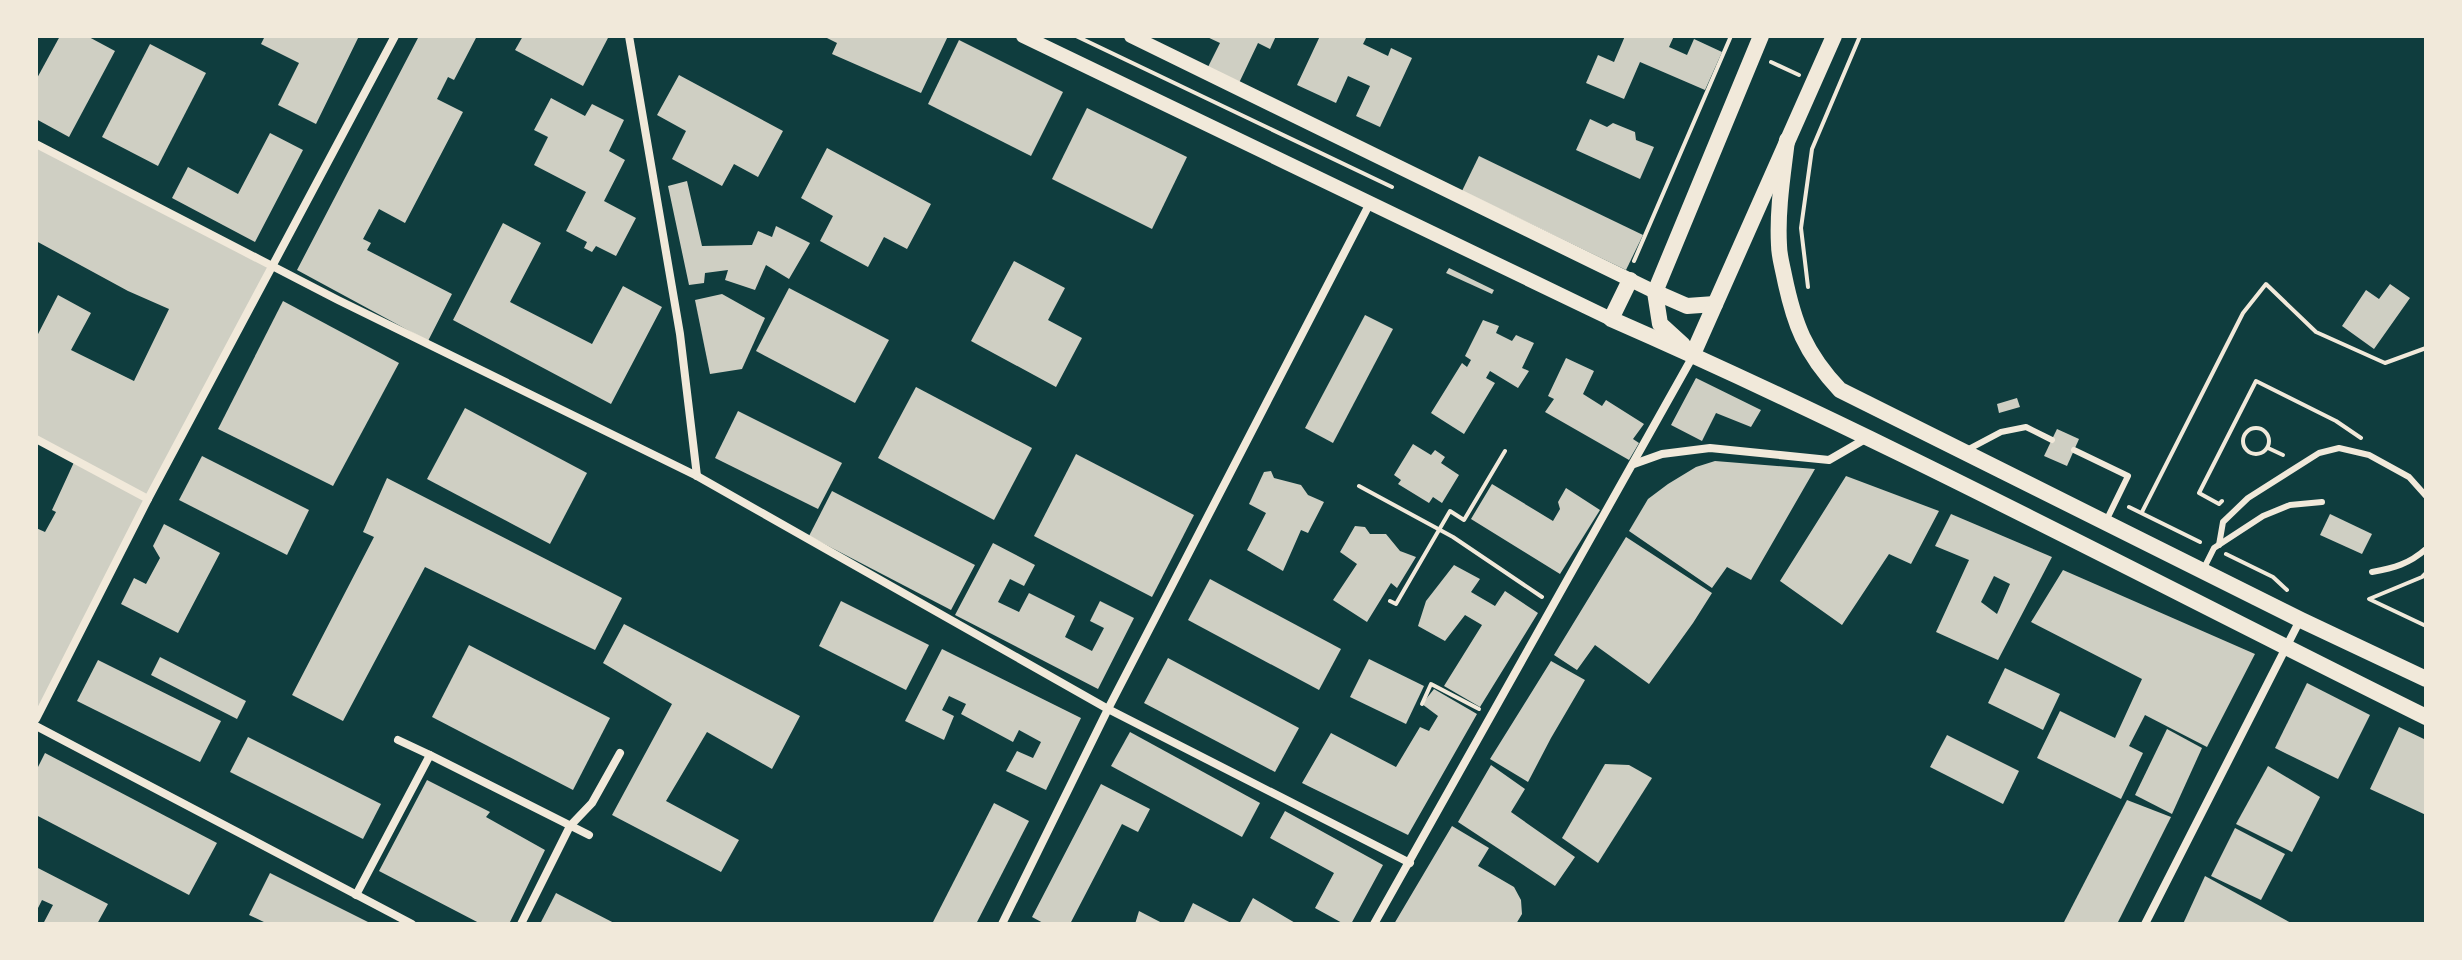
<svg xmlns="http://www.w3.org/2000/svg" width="2462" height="960" font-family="'Noto Sans',sans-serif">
	<rect width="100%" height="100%" fill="#0f3d3e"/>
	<g fill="#cfcfc3" fill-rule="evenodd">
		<polygon points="60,36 87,36 115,51 69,137 36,119 36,80"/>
		<polygon points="265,36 359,36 316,124 278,105 299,63 261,44"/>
		<polygon points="419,36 477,36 454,80 448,77 437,99 463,112 405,223 379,209 363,239 371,243 367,250 452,294 428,341 297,270"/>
		<polygon points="523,36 609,36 583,86 515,50"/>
		<polygon points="823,36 948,36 921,93 832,54 837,43"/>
		<polygon points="1205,36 1276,36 1270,49 1258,43 1239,83 1208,67 1220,43"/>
		<polygon points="1320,36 1363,36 1366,38 1363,44 1388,56 1391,48 1412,58 1380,127 1356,116 1370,86 1348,76 1336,103 1297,85"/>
		<polygon points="1625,36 1674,36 1669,47 1687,55 1694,39 1722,52 1705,90 1640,62 1624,99 1586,83 1598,55 1614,62"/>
		<polygon points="959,40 1063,92 1031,156 928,104"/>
		<polygon points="150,44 206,73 158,166 102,137"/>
		<polygon points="679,75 783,131 758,177 734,164 722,186 672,159 686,131 657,115"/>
		<polygon points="551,98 585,116 592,104 624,120 609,151 625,160 604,201 636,218 616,256 596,246 592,252 584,248 587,242 566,231 586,192 534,165 548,137 534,130"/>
		<polygon points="1087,108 1187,157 1152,229 1052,179"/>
		<polygon points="1590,119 1607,127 1613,123 1635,132 1636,140 1654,147 1640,179 1576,150"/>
		<polygon points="270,133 303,150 255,242 172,198 188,167 238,194"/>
		<polygon points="36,144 274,266 36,719 36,528 45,532 56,512 52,510 75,460 36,439 36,338 58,295 91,313 71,350 134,381 169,309 128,291 36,241"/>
		<polygon points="827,148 931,204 907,249 884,237 868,267 820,241 833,216 801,198"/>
		<polygon points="1479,156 1643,235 1626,270 1462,191"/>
		<polygon points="687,181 702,246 752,245 758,231 772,237 776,226 810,243 789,279 766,265 755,290 725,280 728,270 705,273 704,283 689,285 668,186"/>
		<polygon points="503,223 541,243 510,302 592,344 623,286 662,307 611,404 453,320"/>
		<polygon points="1014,261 1065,288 1048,320 1082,338 1056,387 971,341"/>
		<polygon points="1449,268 1494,290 1492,294 1446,273"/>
		<polygon points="2390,284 2410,298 2374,349 2342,326 2366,290 2379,299"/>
		<polygon points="789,288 889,340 855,403 756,351"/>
		<polygon points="722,294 765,318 742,369 710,374 695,300"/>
		<polygon points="283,301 399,363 333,486 218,429"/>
		<polygon points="1365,315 1393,329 1333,443 1305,428"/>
		<polygon points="1483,320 1499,326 1496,333 1512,341 1516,335 1534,343 1522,368 1529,371 1518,388 1490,371 1486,378 1495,383 1464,434 1431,413 1462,363 1467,367 1471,360 1465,356"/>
		<polygon points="1566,358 1594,371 1583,394 1602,406 1606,400 1644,424 1633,439 1639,443 1629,460 1545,412 1554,399 1548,396"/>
		<polygon points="1696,378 1761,410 1751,427 1716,413 1702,441 1671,425"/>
		<polygon points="916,387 1032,448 994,520 878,458"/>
		<polygon points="2017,398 2020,407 1999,413 1997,404"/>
		<polygon points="465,408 587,473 550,544 427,479"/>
		<polygon points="738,411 842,463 818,509 715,458"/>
		<polygon points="2057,429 2079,439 2067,466 2044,456"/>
		<polygon points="1413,444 1431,455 1435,450 1445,457 1441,463 1459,475 1442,503 1433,497 1429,503 1398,484 1401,480 1394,475"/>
		<polygon points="1076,454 1194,515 1152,597 1034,536"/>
		<polygon points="202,456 309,510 287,555 179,500"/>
		<polygon points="1715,461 1815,469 1751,580 1727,567 1712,588 1629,531 1648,499 1668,484 1696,467"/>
		<polygon points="1271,471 1274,478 1301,485 1308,495 1324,502 1308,533 1301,530 1283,571 1247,550 1266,513 1249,504 1264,472"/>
		<polygon points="1846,476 1939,511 1911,564 1889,554 1842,625 1780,581"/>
		<polygon points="387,478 622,598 595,650 425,567 343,721 292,695 374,537 363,532"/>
		<polygon points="1492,484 1553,521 1560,509 1558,502 1566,488 1600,510 1560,574 1471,519"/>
		<polygon points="832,491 975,565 951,610 809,536"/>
		<path d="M1951,514L2052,557L1998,660L1936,632L1969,560L1935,546ZM1994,576L2010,584L1997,614L1981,602Z"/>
		<polygon points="2330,514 2372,534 2362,554 2320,535"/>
		<polygon points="164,524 220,553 178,633 121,604 134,578 146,584 160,558 153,546"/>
		<polygon points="1355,526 1365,527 1370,534 1386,534 1400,551 1416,557 1397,588 1391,583 1367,622 1333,600 1357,564 1340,552"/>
		<polygon points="1626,537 1712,593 1693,623 1649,684 1595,645 1577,670 1554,655"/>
		<polygon points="993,543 1035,565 1024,586 1010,579 998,602 1019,612 1029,593 1075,616 1065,637 1092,651 1104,628 1090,621 1100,601 1134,618 1098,689 955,615"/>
		<polygon points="1454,565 1480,579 1471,592 1495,606 1505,591 1538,613 1480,707 1444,686 1482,625 1465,615 1445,641 1418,626 1426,601"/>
		<polygon points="2063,570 2255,654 2207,747 2145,715 2129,746 2143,753 2121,799 2037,758 2060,711 2115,738 2142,679 2031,622"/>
		<polygon points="1210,579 1341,649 1319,690 1188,620"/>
		<polygon points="841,601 929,645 906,690 819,646"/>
		<polygon points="624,624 800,716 772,769 707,732 666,801 739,840 721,872 612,815 672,704 603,663"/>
		<polygon points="469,645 610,718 573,790 432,717"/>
		<polygon points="942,649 1081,718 1046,790 1006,771 1017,751 1033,758 1041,742 1019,730 1013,742 961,714 966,704 949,696 942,710 954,716 944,740 905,721"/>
		<polygon points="160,657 246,701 237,719 151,675"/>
		<polygon points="1168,658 1299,728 1275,772 1144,703"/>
		<polygon points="1369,659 1424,686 1406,724 1350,697"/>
		<polygon points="98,660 221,721 200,762 77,701"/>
		<polygon points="1551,661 1585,680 1551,738 1528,782 1490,759"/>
		<polygon points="2005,668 2060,694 2043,730 1988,703"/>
		<polygon points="2307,683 2370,715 2338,779 2275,748"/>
		<polygon points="1434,689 1477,714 1408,835 1302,783 1331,733 1396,767 1420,727 1429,731 1438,716 1422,704"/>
		<polygon points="2399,727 2426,740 2426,815 2370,789"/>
		<polygon points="2167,729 2202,748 2172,814 2135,795"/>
		<polygon points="1130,732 1260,803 1242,837 1111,766"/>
		<polygon points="1947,735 2019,771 2003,804 1930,767"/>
		<polygon points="248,737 381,804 363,839 230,772"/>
		<polygon points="45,753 217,843 189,895 36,815 36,771"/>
		<polygon points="1605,764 1629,765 1652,778 1598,863 1562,838"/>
		<polygon points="1491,765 1525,789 1511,812 1575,857 1555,886 1458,822"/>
		<polygon points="2268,766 2320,797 2292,852 2236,824"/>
		<polygon points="427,780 490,812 486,817 545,850 509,924 481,924 379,871"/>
		<polygon points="1101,784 1150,809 1138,832 1122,824 1070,924 1045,924 1032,917"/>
		<polygon points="2127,800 2171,817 2117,924 2063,924"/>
		<polygon points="994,803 1029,821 976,924 932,924"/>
		<polygon points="1285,811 1383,865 1351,924 1344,924 1315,908 1334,873 1270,838"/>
		<polygon points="1452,826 1489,848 1478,866 1514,887 1521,900 1522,914 1516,924 1394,924"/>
		<polygon points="2235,828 2285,854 2261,900 2211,876"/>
		<polygon points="36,867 108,904 97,924 43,924 53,905 42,900 36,912"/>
		<polygon points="270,873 372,924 268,924 249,915"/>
		<polygon points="2205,876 2293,924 2183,924"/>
		<polygon points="556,893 616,924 540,924"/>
		<polygon points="1253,898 1285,917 1297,924 1239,924"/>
		<polygon points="1193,903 1233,924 1183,924"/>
		<polygon points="1139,911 1164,924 1135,924"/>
	</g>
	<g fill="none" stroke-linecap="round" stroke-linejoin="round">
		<g stroke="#f1e9da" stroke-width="4">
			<polyline points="1076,36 1392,187"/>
			<polyline points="1771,62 1799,75"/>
			<polyline points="1634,261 1731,36"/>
			<polyline points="1808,287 1801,228 1812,149 1860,36"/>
			<circle cx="2256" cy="441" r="13"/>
			<polyline points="2268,448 2283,455"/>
			<polyline points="1359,486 1453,537 1542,597"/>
			<polyline points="2222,501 2219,504 2199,493 2256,381 2336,421 2361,438"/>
			<polyline points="2129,507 2200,542"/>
			<polyline points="2142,512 2243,313 2266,284 2316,332 2385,363 2426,348"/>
			<polyline points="2226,554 2273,577 2287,590"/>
			<polyline points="2426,573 2422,577 2369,599 2426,626"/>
			<polyline points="1390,601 1396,604 1450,511 1464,520 1505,451"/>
			<polyline points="1422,704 1431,684 1479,709"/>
		</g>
		<g stroke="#f1e9da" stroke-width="6">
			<polyline points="1967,450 2001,432 2026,427 2052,440"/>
			<polyline points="2074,450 2128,476 2107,519"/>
			<polyline points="2219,545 2223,522 2248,498 2319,453 2339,448 2369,455 2409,477 2426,496"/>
			<polyline points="2204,568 2214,548 2263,516 2290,505 2322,502"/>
			<path d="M2372,572C2394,568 2409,564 2426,549"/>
		</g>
		<g stroke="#f1e9da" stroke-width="8">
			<polyline points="629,36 680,334 697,476"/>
			<polyline points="36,144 338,300 697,476 1108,709 1410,863"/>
			<polyline points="36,439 148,499"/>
			<polyline points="1634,464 1662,454 1710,448 1829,460 1867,438"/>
			<polyline points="36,719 148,499 395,36"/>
			<polyline points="36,726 412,924"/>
			<polyline points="398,740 430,755"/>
			<polyline points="356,895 430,755 589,835"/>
			<polyline points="521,924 570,826 592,803 620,753"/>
			<polyline points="1002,924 1108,709 1370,203"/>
			<polyline points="1374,924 1693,356"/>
			<polyline points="2145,924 2300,620"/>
		</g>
		<g stroke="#f1e9da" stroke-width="14">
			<polyline points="1023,36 1611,319"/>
			<polyline points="1131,36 1655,292"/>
		</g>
		<g stroke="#f1e9da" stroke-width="16">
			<path d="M1787,140C1783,174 1777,210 1779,245C1779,255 1782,265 1784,275C1794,324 1805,353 1840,390L2301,620L2426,679"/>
			<path d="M1630,280L1611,319C1888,440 2155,583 2426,717"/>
			<polyline points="1655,292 1761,36"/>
			<polyline points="1655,292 1660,324 1683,345"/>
			<polyline points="1655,292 1687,306 1715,304"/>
			<polyline points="1693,354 1834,36"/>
		</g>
	</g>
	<rect width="2462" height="960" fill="none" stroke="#f1e9da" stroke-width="76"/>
</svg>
